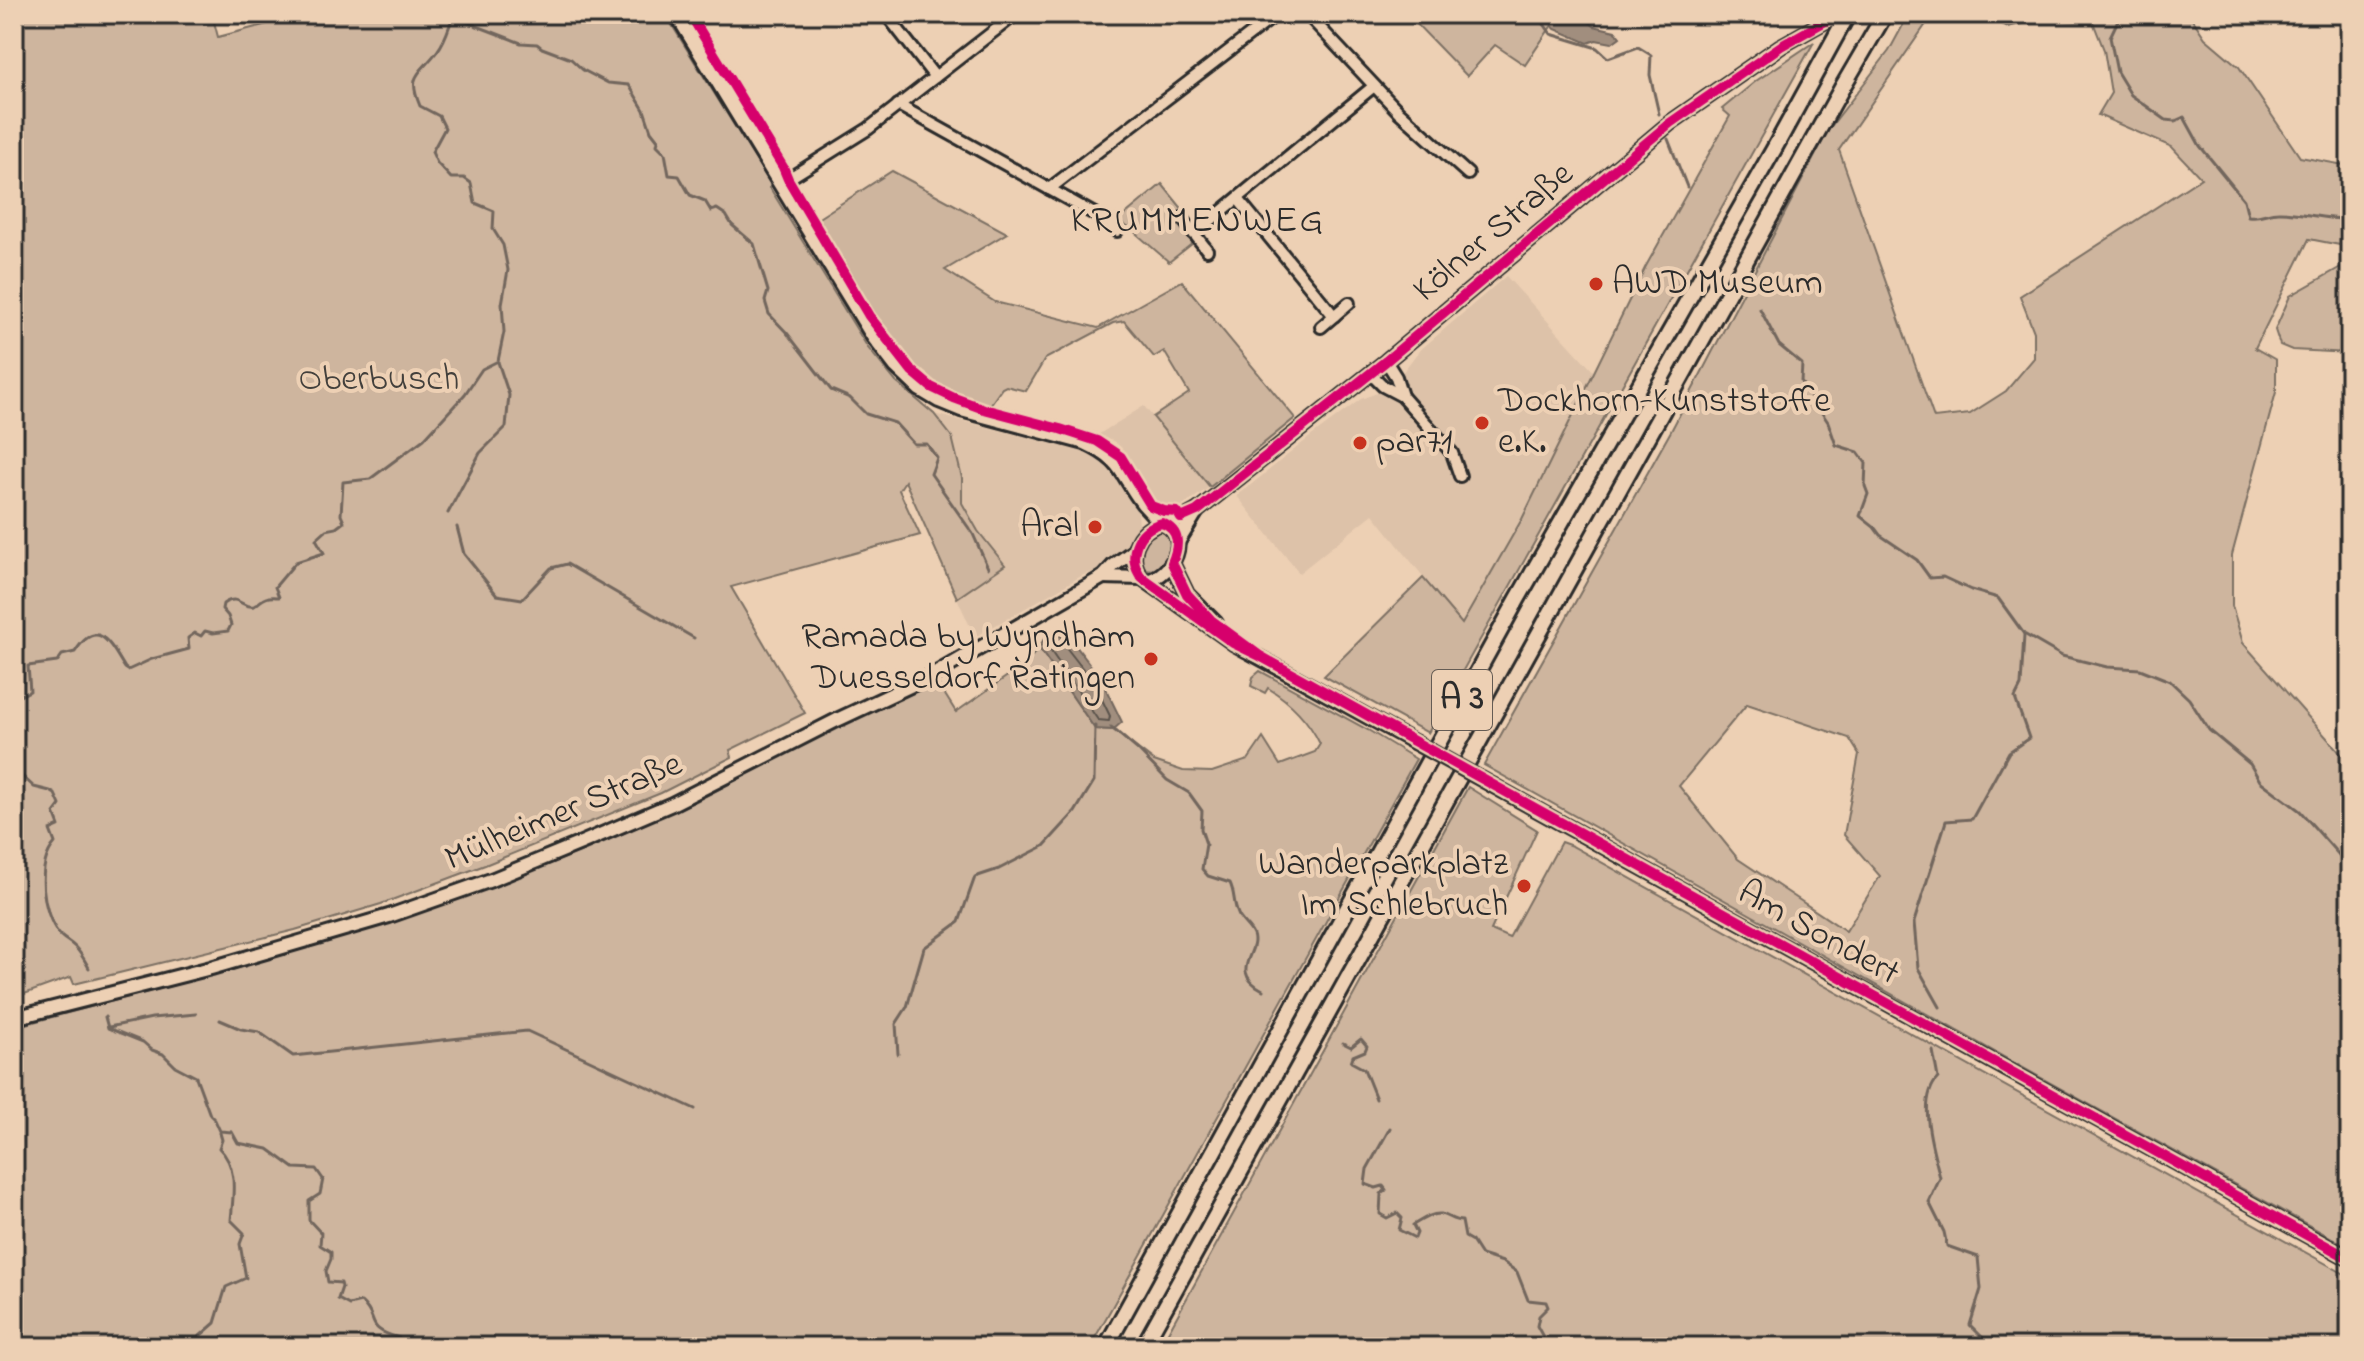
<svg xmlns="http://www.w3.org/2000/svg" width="2364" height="1361" font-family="'Indie Flower',sans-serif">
	<rect width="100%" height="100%" fill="#edd0b4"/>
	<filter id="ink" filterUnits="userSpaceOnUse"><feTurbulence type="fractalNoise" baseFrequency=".0125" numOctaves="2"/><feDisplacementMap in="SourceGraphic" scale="16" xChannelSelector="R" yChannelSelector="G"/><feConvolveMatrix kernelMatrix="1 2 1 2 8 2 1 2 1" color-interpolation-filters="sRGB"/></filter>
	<g filter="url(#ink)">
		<g fill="#ddc2a9">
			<polygon points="1506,276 1594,372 1522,519 1462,625 1373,514 1299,573 1237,496 1310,437 1361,399 1377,393 1402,373 1418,352"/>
			<polygon points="1144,406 1210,487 1179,508 1163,510 1151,504 1121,447 1113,441 1096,436"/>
			<polygon points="934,414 1082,451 1105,463 1117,477 1138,512 1139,527 1122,550 1097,571 1083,575 975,637 957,598 1005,565 978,531 962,503 962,478 952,437"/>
		</g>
		<g fill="#ceb59e" stroke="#7c7064" stroke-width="2" fill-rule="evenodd">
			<polygon points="14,14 212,14 218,37 275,22 273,14 665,14 770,183 770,188 868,348 896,382 934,414 952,437 962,478 962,503 978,531 1005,565 957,598 905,481 899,490 920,535 731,587 805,713 730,750 732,757 661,793 485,865 381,904 295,930 74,984 71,977 16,997 14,993"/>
			<polygon points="1407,14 1554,14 1552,25 1525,65 1495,45 1467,76"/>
			<path d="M1909,14H1933L1839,150L1934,418L1970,414L2006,391L2034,358V332L2020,296L2201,178L2172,147L2098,115L2111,93L2104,50L2093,22L2037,20L2008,27L1981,14H2189L2205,38L2239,67L2300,157L2350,166V247L2309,239L2255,348L2276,360V392L2232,555V606L2243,643L2350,764V1248L2007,1059L1484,765L1671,431L1829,129L1889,51ZM1747,704L1849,738L1859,754L1844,835L1880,876L1846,931L1738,859L1679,786Z"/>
			<polygon points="1814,42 1428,733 1324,676 1423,578 1462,624 1522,519 1646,266 1730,116 1722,109 1756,81"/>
			<path d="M892,171L1007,233L945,270L995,302L1098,328L1182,281L1295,418L1210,487L1153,417L1189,393L1164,351L1154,357L1124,321L1113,323L1045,359L1026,391L1006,386L1002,388L988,408C971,400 953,393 937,384C882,351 847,274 814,221Z"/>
			<polygon points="1162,184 1184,211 1175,219 1193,243 1169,262 1131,229 1117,221"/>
			<polygon points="2348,263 2350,263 2350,353 2292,350 2280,345 2275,330 2290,296"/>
			<path d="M1160,528L1165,530L1171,538C1169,554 1164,576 1143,568L1139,556L1148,537Z"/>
			<path d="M1039,648L1095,729L1113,730L1154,761L1183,771L1212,772L1248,760L1263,738L1280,765L1315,752L1320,744C1308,719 1291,702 1268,688L1265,693L1251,686L1253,677L1260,671L1368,730L1416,759L1090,1347H14V1027L224,972L390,923L492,887L590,848L696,801L842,725L937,682L956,712L1026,663Z"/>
			<polygon points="1468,787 1537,830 1491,930 1509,938 1561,842 1572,846 2350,1277 2350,1347 1160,1347"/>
		</g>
		<g fill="#a18e7e" stroke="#72665d" stroke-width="2">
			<polygon points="1554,14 1580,14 1594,26 1615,31 1620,37 1612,43 1596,40 1588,43 1555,29 1552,25"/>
			<polygon points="1046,635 1069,637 1101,679 1122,722 1113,730 1095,729 1039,648"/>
		</g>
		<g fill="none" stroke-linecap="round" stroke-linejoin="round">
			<polygon stroke="#5a534c" stroke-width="2" points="1054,644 1065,646 1094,683 1110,716 1109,721 1098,720 1050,650 1050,646"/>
			<g stroke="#72665d" stroke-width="3">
				<polyline points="460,14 464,21 521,43 537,44 542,48 571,59 583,70 608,83 629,85 644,110 651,131 658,140 657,145 665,153 669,175 679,176 690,195 705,201 711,211 717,209 726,215 732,225 754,244 768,291 765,301 769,314 787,333 831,390 850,398 866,414 895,423 914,444 927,444 937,458 931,474 973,534 988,568"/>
				<polyline points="1537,14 1551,34 1597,48 1608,58 1638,47 1651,55 1650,75 1659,114"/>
				<path d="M2116,14L2119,18L2110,37L2117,72L2131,95L2166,120L2175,121L2184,117L2200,146L2244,200L2248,216C2262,218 2266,212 2279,212C2305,212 2323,220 2350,219"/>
				<polyline points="1668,139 1687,187"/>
				<polyline points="1760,309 1779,345 1802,364 1801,382 1828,422 1836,445 1858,452 1866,463 1865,486 1868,494 1860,516 1874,527 1880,535 1917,560 1930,578 1943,577 1971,590 1998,598 2024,634 2062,656 2107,667 2140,669 2170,681 2189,699 2209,730 2250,764 2260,781 2300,811 2339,855 2350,876"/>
				<polyline points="448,513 480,453 506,427 509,395 498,362"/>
				<polyline points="457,527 464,554 497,595 522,599 551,568 567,564 694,638"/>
				<path d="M14,699L30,691L28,666L57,662L62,655L75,652C98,616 110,644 125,668L128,670L152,659L189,649L188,638L195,633L201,636L205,631L213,633L228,631L231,625L228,616L222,609L223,604C240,593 241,609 254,606C259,604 261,599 266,598C270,596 275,597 279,597L275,587L296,562L324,553L316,539L326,530L336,528L344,522L341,515L343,482L370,479L424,439L465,394L482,369L498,361L504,332L502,304L508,270L503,245L493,229L494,211L475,203L471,183L464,178H451L437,163L432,152L445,128L439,116L420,106C406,73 421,74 438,50C446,40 449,26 454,14"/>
				<path d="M1111,727L1138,750L1167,780L1189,793L1202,811L1201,829L1206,844L1202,869L1208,876L1230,883C1235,893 1233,903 1238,914C1241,922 1250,927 1253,935C1260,953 1227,971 1263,990"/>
				<path d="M14,772L20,774L34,787L50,791L55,794L60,805L54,813L59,826L50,830L55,843C36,864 42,913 59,934C63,939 70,942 75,947C81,953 85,961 89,968"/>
				<polyline points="1940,1007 1918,968 1914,922 1946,821 1972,819 2009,752 2029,738 2015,698 2021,686 2024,635"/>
				<path d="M105,1017L108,1028L143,1042L152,1050L163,1054L175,1066L196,1077L210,1115L215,1120L220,1131L232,1132L238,1143L268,1149L294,1168L316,1169L323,1179L320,1194L309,1201V1220L321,1233L320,1245L331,1252V1259L326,1271L328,1282L341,1283L342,1287L338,1299L349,1305L361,1302C381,1319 362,1328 399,1338L403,1347"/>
				<polyline points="220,1020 241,1029 259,1032 293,1056 527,1031 695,1109"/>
				<polyline points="109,1027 152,1018 196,1014"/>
				<polyline points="1343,1043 1351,1047 1361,1039 1367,1046 1365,1051 1353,1056 1351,1062 1364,1069 1376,1099"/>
				<path d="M1933,1051L1938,1078C1916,1100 1934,1151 1940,1178L1929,1202L1944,1232L1947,1246L1978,1257L1981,1289L1970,1325L1984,1339L1986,1347"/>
				<polyline points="898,1054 896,1024 907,1007 924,948 959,922 975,877 999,869 1044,846 1075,812 1094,781 1095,726"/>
				<path d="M1390,1128L1367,1169L1365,1184L1376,1188L1383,1186L1386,1190L1381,1194L1380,1214L1387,1218L1397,1213L1402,1218L1399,1230L1415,1238L1417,1233L1413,1225C1422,1220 1431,1213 1441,1214C1449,1216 1453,1221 1462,1221L1465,1237L1472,1241L1481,1255L1503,1262L1517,1272L1528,1300L1546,1302L1548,1307L1539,1316L1537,1326L1543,1337V1347"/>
				<path d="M199,1347L200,1336L215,1323L226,1287L246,1278L240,1244L244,1233L231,1220C233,1195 239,1168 219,1148L222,1140L220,1133"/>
				<polyline points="1557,1347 1559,1345 1571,1347"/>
			</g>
			<defs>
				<g id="minor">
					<polyline points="886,14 935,77"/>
					<polyline points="1307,14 1399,112 1468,174"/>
					<polyline points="898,105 1107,221 1117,231"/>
					<polyline points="780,184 868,129 1016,14"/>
					<polyline points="1049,189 1277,14"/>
					<polyline points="1238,199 1334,316"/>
					<polyline points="1182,218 1207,250"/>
					<polyline points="1194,234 1374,86"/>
					<polyline points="1321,327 1349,303"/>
					<polyline points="1386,361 1396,377 1402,396"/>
					<polyline points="1370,373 1383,386 1402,396 1452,453 1460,476"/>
				</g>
				<g id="major">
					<path d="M676,14L873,337L896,367L919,389L939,401L961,410L1085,443C1124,461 1120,474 1143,504C1149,511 1155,517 1162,523"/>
					<polyline points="1169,526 1197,511 1386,361 1670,123 1781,46 1838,14"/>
					<polyline points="1178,542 1197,511"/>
					<polyline points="1172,563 1187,594 1216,623"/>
					<polyline points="1103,577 1142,578"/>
					<path d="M1147,581C1173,575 1193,536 1162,523C1136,529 1126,558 1142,578L1233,643L1414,742"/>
					<polyline points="1494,786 2350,1259"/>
					<polyline points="14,1018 211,968 389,916 491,880 581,843 672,804 837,720 933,675 1103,577 1113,566 1135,550"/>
				</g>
				<g id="highway">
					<polyline points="1106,1347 1517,600 1774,149 1848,14"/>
					<polyline points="1143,1347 1843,86 1885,14"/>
				</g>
			</defs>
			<use href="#minor" stroke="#2b2b2b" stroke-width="16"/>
			<use href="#major" stroke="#2b2b2b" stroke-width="18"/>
			<use href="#highway" stroke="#2b2b2b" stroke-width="20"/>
			<use href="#minor" stroke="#edd0b4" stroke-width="10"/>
			<use href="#major" stroke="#edd0b4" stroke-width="12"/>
			<use href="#highway" stroke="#edd0b4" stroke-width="14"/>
			<defs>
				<polyline id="major-bridge" points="1414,742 1494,786"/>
			</defs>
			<use href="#major-bridge" stroke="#2b2b2b" stroke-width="18" stroke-linecap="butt"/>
			<use href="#major-bridge" stroke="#edd0b4" stroke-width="12"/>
			<defs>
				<g id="cycleway">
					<polyline points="690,14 783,167 788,179 869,316 912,371 931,387 954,398 984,409 1060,429 1097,441 1121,457 1151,506 1164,511 1177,512 1181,518"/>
					<polyline points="1181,518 1197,511 1386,361 1670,123 1781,46 1838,14"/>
					<path d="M1260,656L1211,620L1187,594L1172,563C1179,546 1181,531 1162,523C1136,529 1126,558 1142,578L1233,643L1260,656L2350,1259"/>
				</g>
			</defs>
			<use href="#cycleway" stroke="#edd0b4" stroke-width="15"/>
			<use href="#cycleway" stroke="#d6006c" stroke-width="10"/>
		</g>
	</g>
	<g fill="#c8321e" stroke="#edd0b4" stroke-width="3">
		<circle cx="1596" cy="284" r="8"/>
		<circle cx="1482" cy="423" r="8"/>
		<circle cx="1360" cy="443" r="8"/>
		<circle cx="1095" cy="527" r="8"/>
		<circle cx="1151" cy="659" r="8"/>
		<circle cx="1524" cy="886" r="8"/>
	</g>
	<g text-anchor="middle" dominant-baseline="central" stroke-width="8" stroke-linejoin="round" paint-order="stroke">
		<rect fill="#edd0b4" stroke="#655c54" stroke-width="2" x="1432" y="670" width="60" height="60" rx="6"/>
		<g font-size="34" font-weight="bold" fill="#2b2b2b">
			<text x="1462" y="700">A 3</text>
		</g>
		<g font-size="36" fill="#2b2b2b" stroke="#edd0b4">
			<text transform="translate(1494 233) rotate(-40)">Kölner Straße</text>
			<text transform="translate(564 813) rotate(-23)">Mülheimer Straße</text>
			<text transform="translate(1818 934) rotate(29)">Am Sondert</text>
		</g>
		<g font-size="36" fill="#2b2b2b" stroke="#edd0b4" text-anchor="start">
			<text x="1612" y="284">AWD Museum</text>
			<text x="1498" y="402">Dockhorn-Kunststoffe<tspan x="1498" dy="41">e.K.</tspan></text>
			<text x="1376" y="443">par71</text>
			<text x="1079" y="527" text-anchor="end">Aral</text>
			<text x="1135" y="638" text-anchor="end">Ramada by Wyndham<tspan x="1135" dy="41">Duesseldorf Ratingen</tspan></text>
			<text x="1508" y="865" text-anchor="end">Wanderparkplatz<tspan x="1508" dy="41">Im Schlebruch</tspan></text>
		</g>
		<g font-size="36" fill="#43403c" stroke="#edd0b4">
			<text x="379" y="380">Oberbusch</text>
		</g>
		<g font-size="38" letter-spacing="2" fill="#2b2b2b" stroke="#edd0b4">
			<text x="1198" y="222">KRUMMENWEG</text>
		</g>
	</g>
	<rect width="2364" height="1361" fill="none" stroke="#edd0b4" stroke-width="48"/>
	<rect x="24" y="24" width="2316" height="1313" fill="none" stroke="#2b2b2b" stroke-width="3" filter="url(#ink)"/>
</svg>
